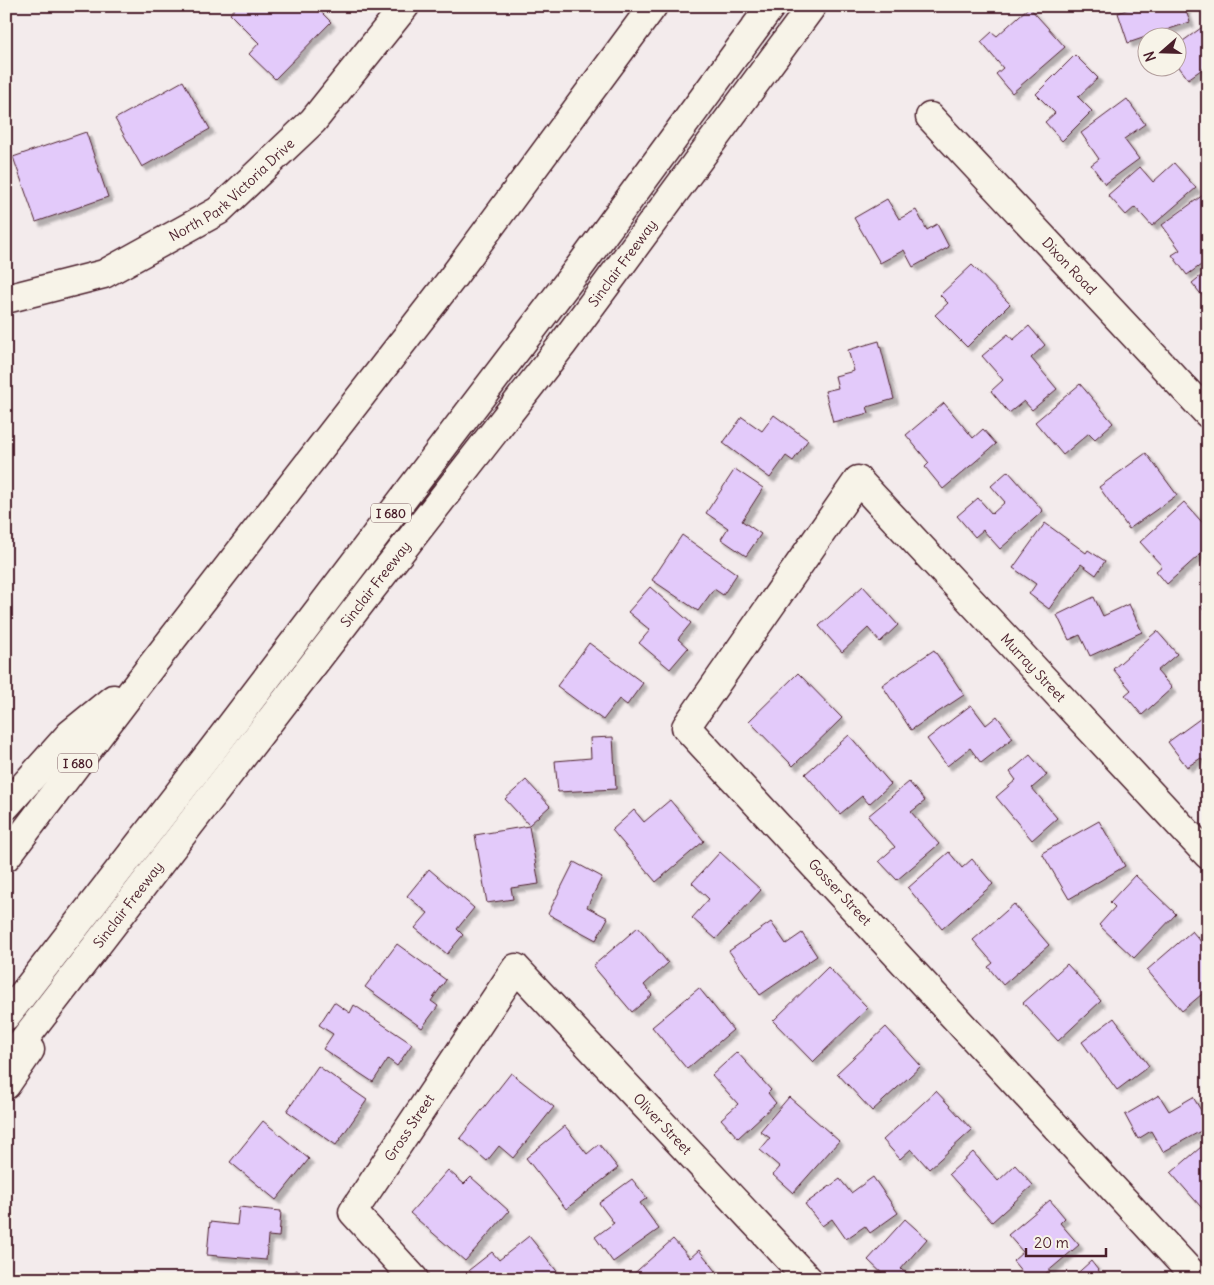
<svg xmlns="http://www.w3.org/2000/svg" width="1214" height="1285" font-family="Delius,sans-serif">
	<defs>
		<filter id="shadow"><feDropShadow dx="4.5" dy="4.5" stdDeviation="1" flood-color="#0004"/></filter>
	</defs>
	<rect width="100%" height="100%" fill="#f3ebec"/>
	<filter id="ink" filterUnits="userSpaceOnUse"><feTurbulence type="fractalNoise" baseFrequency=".02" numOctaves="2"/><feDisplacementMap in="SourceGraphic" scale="10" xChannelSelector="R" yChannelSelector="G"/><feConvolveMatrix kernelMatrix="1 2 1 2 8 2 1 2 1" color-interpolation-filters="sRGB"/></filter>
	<g filter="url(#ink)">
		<g fill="#e3cafa" stroke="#4a1f2b" filter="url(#shadow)">
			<polygon points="237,6 315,6 331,22 275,79 249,54 259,43 230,14"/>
			<polygon points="1136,6 1184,6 1190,22 1128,43 1118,13"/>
			<polygon points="1029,7 1065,47 1012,93 996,74 1003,68 981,42 992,32 997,36"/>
			<polygon points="1208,23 1208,65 1188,79 1176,63 1176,46"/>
			<polygon points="1075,55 1098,78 1078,97 1092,111 1062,141 1045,122 1055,113 1036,94"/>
			<polygon points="183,81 210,129 142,167 115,119"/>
			<polygon points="1127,99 1145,124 1124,139 1139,159 1105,184 1091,165 1099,159 1081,133"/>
			<polygon points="86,132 108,197 36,222 13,157"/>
			<polygon points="1174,163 1196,188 1152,226 1135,207 1126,215 1108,195 1140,167 1153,182"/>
			<polygon points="1207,192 1208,229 1205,231 1208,234 1208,260 1187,275 1172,255 1180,250 1162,225"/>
			<polygon points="887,199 899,219 916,210 927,230 937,224 949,247 913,267 904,250 880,263 854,218"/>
			<polygon points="972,265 1010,304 967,347 935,315 948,303 940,295"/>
			<polygon points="1208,270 1208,303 1192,283"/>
			<polygon points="1029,326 1045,345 1031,358 1057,389 1032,410 1024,401 1009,413 991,391 1003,380 982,356 1008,334 1013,340"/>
			<polygon points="879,341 894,399 867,407 869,413 833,422 825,391 838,388 835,376 854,371 848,350"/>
			<polygon points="1080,384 1113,423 1095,439 1089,433 1063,455 1035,422"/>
			<polygon points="944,403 973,438 983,429 996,444 943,489 925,467 929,463 906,435"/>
			<polygon points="774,415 808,440 793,461 786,456 770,478 723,443 742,417 762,431"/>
			<polygon points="1146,453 1177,495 1129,529 1099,487"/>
			<polygon points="735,469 763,488 742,521 761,534 746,556 721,539 728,528 706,513"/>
			<polygon points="1008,471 1043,511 1000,549 983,530 975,537 957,516 978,498 992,514 1005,502 991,486"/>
			<polygon points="1184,502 1208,529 1208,547 1167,584 1156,571 1162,566 1140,542"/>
			<polygon points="1045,523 1086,553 1088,550 1105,561 1096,575 1081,564 1049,609 1029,594 1036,584 1013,568"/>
			<polygon points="682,535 737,574 723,595 714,589 698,611 652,580"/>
			<polygon points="863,586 898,625 880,642 868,628 842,652 819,626"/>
			<polygon points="650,587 691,623 678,639 688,648 670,669 639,643 650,630 628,612"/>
			<polygon points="1094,597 1103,616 1129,604 1142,632 1090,656 1080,635 1069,640 1057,615"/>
			<polygon points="1208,601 1208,616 1201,607"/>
			<polygon points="1157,631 1177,654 1157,671 1172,688 1142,715 1125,695 1131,690 1113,669"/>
			<polygon points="589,643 643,683 627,705 619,699 603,720 557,686"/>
			<polygon points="934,650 964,695 911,730 882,685"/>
			<polygon points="798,673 842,718 793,766 749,721"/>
			<polygon points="971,705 986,725 997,716 1013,738 981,763 970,748 947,766 927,739"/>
			<polygon points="1208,713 1208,768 1201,758 1187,767 1168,742"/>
			<polygon points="849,735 891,784 869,804 862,796 840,814 805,774"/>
			<polygon points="613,737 616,789 558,792 555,761 591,758 590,738"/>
			<polygon points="1030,755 1047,775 1032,788 1057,818 1032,840 996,797 1016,780 1010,772"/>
			<polygon points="526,780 550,806 529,825 505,799"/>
			<polygon points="909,782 925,801 911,812 939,844 897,880 879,861 895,847 868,816"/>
			<polygon points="670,800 704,841 656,882 612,830 634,810 644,822"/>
			<polygon points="1099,821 1125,866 1069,899 1042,853"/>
			<polygon points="529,826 539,884 511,888 513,899 487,903 475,835"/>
			<polygon points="720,852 761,890 716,939 692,918 709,899 692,883"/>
			<polygon points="949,852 962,868 972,859 993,884 942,929 908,888"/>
			<polygon points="574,862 602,877 587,907 608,918 596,940 548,914"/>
			<polygon points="429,869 474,908 457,929 463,935 447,954 415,928 428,913 407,896"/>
			<polygon points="1135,875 1176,914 1134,958 1099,925 1115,907 1110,902"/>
			<polygon points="1014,904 1049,945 1003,985 988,967 993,963 973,940"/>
			<polygon points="771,922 786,944 802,933 817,956 760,995 729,951"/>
			<polygon points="638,927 668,963 644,985 652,995 632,1012 593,966"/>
			<polygon points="1192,931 1208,950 1208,989 1182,1011 1147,970"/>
			<polygon points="397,944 446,980 431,1001 438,1006 422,1028 365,987"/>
			<polygon points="1067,964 1101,1001 1058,1041 1023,1003"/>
			<polygon points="828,967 868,1008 813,1062 773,1021"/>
			<polygon points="699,988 733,1030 687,1069 652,1027"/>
			<polygon points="334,1002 350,1013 354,1005 412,1044 397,1066 388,1059 373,1082 323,1049 333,1034 319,1025"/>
			<polygon points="1114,1018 1149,1066 1117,1090 1082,1042"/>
			<polygon points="886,1027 921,1066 872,1111 837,1073"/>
			<polygon points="737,1052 771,1090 768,1093 776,1103 738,1138 721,1119 738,1104 712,1075"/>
			<polygon points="318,1066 367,1100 336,1145 287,1111"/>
			<polygon points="511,1073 554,1107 513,1158 499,1146 487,1161 460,1138"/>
			<polygon points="936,1091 972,1130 929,1169 911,1149 900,1159 883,1140"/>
			<polygon points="1159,1095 1169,1111 1193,1097 1208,1122 1208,1127 1163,1152 1151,1131 1138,1139 1125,1115"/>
			<polygon points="789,1097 839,1141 793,1193 773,1175 780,1167 760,1150 770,1138 760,1131"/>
			<polygon points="263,1121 309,1159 276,1200 230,1162"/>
			<polygon points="565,1126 587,1154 599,1144 618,1168 566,1209 526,1158"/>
			<polygon points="1208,1141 1208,1215 1171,1173"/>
			<polygon points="973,1152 998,1181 1015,1165 1033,1185 992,1222 949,1174"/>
			<polygon points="448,1170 464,1184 471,1177 509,1211 465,1261 410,1213"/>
			<polygon points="873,1177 898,1213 870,1233 865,1226 846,1239 832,1219 822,1226 805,1204 840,1179 851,1193"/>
			<polygon points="632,1179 647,1198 640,1203 659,1229 613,1262 595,1237 614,1223 599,1203"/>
			<polygon points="1050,1200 1065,1218 1060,1223 1079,1245 1039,1279 1028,1279 1013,1261 1023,1252 1008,1235"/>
			<polygon points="239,1207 281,1211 279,1237 268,1236 266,1260 207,1255 210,1222 237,1225"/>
			<polygon points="905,1219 927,1239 901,1269 912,1279 888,1279 868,1260"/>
			<polygon points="529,1236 563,1279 476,1279 469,1270 492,1252 499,1260"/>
			<polygon points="673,1239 690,1258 699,1250 716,1271 707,1279 632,1279 630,1277"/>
			<polygon points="1091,1261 1105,1279 1071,1279"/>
			<polygon points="297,1270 303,1279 284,1279"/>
		</g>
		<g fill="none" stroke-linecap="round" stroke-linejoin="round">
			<defs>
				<g id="minor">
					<path id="s1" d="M930,117L1208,414"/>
					<path id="s2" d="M6,299L104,274L218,211L313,121L405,6"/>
					<path id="s3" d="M414,1279L353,1212L516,968L808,1279"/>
					<path id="s4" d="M1197,1279L686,727L858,480L1208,855"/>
				</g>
				<g id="highway">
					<polyline points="6,806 70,734 113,699"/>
					<polyline points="6,857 149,669 450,281 653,6"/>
					<polyline points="6,1016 213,749 578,269 771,6"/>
					<path id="s5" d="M6,1063L366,596L562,345L812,6"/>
					<polyline points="6,1085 30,1050"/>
				</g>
			</defs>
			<use href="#minor" stroke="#4a1f2b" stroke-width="31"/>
			<use href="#highway" stroke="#4a1f2b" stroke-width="31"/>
			<use href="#minor" stroke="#f7f3e8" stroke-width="28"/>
			<use href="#highway" stroke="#f7f3e8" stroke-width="28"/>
		</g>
	</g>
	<g text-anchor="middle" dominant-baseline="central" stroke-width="4" stroke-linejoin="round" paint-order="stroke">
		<g fill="#f7f3e8" stroke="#7e5f64" stroke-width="1">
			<rect x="371" y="503.5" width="40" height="19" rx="4"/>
			<rect x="58" y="753.5" width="40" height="19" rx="4"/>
		</g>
		<g font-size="12" font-weight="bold" fill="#4a1f2b">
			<text x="391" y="513">I 680</text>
			<text x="78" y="763">I 680</text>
		</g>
		<g font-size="14" fill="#4a1f2b" stroke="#f7f3e8">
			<text stroke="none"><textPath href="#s2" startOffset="255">North Park Victoria Drive</textPath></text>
			<text stroke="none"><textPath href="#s5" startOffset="1010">Sinclair Freeway</textPath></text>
			<text stroke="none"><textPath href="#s1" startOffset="204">Dixon Road</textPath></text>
			<text stroke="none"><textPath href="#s5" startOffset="605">Sinclair Freeway</textPath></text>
			<text stroke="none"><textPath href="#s4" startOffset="1310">Murray Street</textPath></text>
			<text transform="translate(840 892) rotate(47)">Gosser Street</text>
			<text stroke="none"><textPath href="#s5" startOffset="200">Sinclair Freeway</textPath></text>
			<text stroke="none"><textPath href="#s3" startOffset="598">Oliver Street</textPath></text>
			<text stroke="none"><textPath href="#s3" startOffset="192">Gross Street</textPath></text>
		</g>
	</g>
	<rect width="1214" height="1285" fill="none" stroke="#f7f3e8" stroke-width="25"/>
	<rect x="12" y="12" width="1189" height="1260" fill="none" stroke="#4a1f2b" stroke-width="2" filter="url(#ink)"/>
	<g transform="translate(1162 52) rotate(250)"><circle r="24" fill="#f7f3e8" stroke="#b29e9c"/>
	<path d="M0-4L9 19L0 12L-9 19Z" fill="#4a1f2b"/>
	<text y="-8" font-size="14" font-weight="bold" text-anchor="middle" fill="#4a1f2b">N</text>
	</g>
	<path d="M1026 1248v8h80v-8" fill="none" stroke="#4a1f2b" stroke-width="2.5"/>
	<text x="1034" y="1248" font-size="15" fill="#4a1f2b" stroke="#f7f3e8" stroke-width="4" paint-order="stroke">20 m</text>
</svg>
